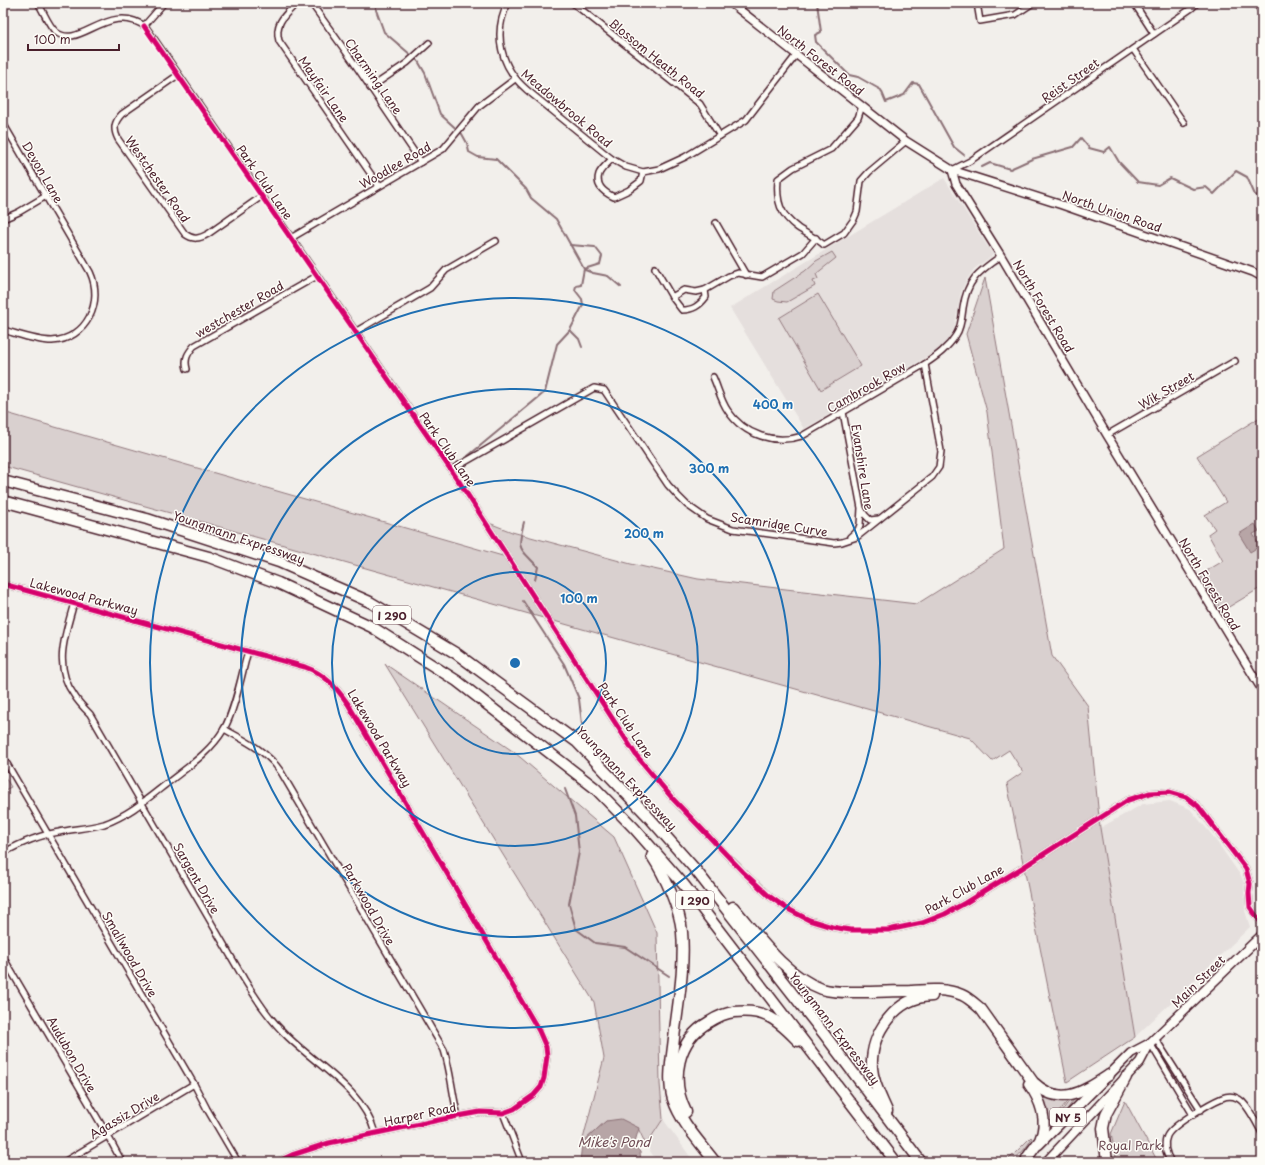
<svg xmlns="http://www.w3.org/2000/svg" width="1265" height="1165" font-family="'Playpen Sans',sans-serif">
	<rect width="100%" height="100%" fill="#f2efeb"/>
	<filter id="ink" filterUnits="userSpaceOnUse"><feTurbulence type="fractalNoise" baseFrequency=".025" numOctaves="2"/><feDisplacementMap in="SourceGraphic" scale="8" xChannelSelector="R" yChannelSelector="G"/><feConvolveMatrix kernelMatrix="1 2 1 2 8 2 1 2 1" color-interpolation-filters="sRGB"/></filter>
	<g filter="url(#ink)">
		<g fill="#e5dfdd">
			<polygon points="944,178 993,255 974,269 966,281 961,292 954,329 947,342 935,352 804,429 730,308"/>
			<polygon points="1170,801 1190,809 1212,835 1241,876 1244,883 1245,911 1250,927 1135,1037 1100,828 1143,804"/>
			<polygon points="663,1119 694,1162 653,1162 654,1157 646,1145"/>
		</g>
		<g fill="#d9d0cf" stroke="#92787d">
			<polygon points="832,252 836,258 816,274 818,279 813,281 815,286 787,302 778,301 773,299 774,291 805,271 816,261"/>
			<polygon points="985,278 1052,656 1088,706 1100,828 1135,1037 1067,1082 1007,783 1023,772 1009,750 992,761 970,738 3,466 3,412 506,557 484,521 512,532 631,564 698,579 917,604 1004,549 987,412 966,334"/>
			<polygon points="818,294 861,366 821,390 779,318"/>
			<polygon points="1262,416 1262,587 1222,611 1200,575 1223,561 1208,534 1215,529 1205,515 1226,502 1197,456"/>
			<polygon points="385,664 514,752 614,837 657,933 660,1084 663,1119 646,1145 638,1128 606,1121 582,1143 604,1058 594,1002"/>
			<polygon points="3,774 11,787 3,791"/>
			<polygon points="1040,1092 1069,1099 1059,1112 1044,1127"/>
			<polygon points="1072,1097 1076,1097 1066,1111 1043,1136 1042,1131 1059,1115"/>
			<polygon points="1125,1101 1158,1162 1117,1162 1111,1134"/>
			<path d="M1031,1137L1032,1138C1027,1148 1019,1155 1011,1162H1006Z"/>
		</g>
		<g fill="#b7a5a6" stroke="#8b6f75">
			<polygon points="1255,524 1259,531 1253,534 1260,546 1250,552 1239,534"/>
			<polygon points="621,1119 639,1128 634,1145 640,1152 641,1162 580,1162 582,1143 606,1121"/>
		</g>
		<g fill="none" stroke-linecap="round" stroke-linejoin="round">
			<g stroke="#8b6f75" stroke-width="2">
				<polyline points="376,3 376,10 384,32 418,61 425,73 440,114 462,134 467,143 469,152 478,157 496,159 526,189 531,198 556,219 584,269 581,285 576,286 575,290 582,299 583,305 570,330 557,344 545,392 468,456"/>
				<polyline points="817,3 821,32 815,35 816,42 849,75 858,77 881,90 886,102 904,95 913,83 919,84 954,147 964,155"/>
				<polyline points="982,167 990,163 1010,169 1032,159 1073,147 1081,138 1089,148 1104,152 1110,147 1119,162 1138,182 1158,185 1170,178 1193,189 1206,187 1214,194 1236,171 1247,177 1255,195 1262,197"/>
				<polyline points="570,245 595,247 602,256 600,264 584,269"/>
				<polyline points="585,270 593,273 608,276 621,287"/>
				<polyline points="570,330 579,339 582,347"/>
				<path d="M524,522C517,550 518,546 538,567L535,580"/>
				<polyline points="523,601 564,664 579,699 582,724"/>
				<polyline points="565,789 575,816 579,852 569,904 576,929 595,943 625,947 669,976"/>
			</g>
			<defs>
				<g id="street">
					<path d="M38,3C44,12 48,25 56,32C79,51 109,0 146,27L460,483L636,755L673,799L743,872L769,896L786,908L809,920L832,927L850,930H888L922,923L945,914L965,903L1022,868L1128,800L1150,793L1169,792L1186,797L1198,806L1246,869L1250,884L1249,893L1250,907L1262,924"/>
					<path d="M297,3C285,15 274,23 279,41L379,186"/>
					<polyline points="311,3 354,63 421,162"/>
					<path d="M508,3C492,34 501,68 527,90L612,159L626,167L643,172L659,169L685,157L746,120L797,54"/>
					<polyline points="573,3 700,104 720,136"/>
					<polyline points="977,3 980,21 1015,15 1033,3"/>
					<polyline points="1134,3 1154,34"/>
					<polyline points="1256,3 1262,12"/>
					<polyline points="144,26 164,3"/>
					<polyline points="1133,49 1184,123"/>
					<path d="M178,75L122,114C114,122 113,129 118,139L185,234C193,240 199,239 208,234L262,196"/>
					<polyline points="370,88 407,63 429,43"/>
					<path d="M862,106L858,118L831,149L793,168L778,179C776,201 780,215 798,228C807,234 816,238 824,245L844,233L854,219L857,212L861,181L869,172L906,141"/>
					<path d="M3,123L90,272C104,302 87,339 52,341C36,341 18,334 3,330"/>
					<path d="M612,159C608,163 601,169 599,174C595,186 605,193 614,197L629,190L641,181L643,172"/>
					<polyline points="952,170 970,161 1192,8 1197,3"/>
					<polyline points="3,219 19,212 46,196"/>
					<polyline points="716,223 746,275"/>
					<polyline points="291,238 443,149 479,106 515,79"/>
					<path d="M655,268L672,297L682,310C693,310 699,306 706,297L705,290"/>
					<polyline points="672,297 684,290 696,292 705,290 729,276 738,273 762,277 803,253 816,238"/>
					<polyline points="355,332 430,288 446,270 496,241"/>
					<path d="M187,369C184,359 188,353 194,346L317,276"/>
					<path d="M713,377C718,388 721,401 728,411C744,435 775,445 802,436L925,364C937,356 948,348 956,335C961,328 962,317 963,308C967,280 978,272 1001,256"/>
					<polyline points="843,412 861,508 860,525 858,530 850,537"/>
					<polyline points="1107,435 1235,361"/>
					<polyline points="451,470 594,388 604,390 668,485 678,496 687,505 707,519 733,529 834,543 842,542 857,537 932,477 939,467 941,451 925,364"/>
					<polyline points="862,510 865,515 870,520 879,519"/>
					<path d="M3,584L305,667C325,674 336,687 348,704L539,1031L546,1047L547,1056L544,1078L541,1087L534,1095L514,1109L503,1113L480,1112L458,1116L329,1143L292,1155L277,1162"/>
					<path d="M74,603C65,635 53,666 74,695C78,702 84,708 90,714L244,979C257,1000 270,1020 288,1037C319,1067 363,1090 375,1133"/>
					<path d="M224,729C246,741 267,751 281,772L444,1050C451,1072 452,1094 458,1116"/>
					<polyline points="3,757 194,1084 207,1109 238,1162"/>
					<path d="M3,853C21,843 39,835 59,832C74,829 89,828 104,824C127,816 146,800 165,785C186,768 210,753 224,729C235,710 242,673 248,651"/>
					<polyline points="3,957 108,1136 122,1162"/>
					<polyline points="1155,1038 1201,1110"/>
					<polyline points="1150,1043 1193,1115"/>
					<polyline points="503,1113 522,1162"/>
					<polyline points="64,1162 194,1084"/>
					<path d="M1171,1162C1166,1154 1163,1145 1167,1136C1172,1125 1210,1103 1222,1098C1227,1096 1233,1096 1237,1098C1246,1101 1257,1124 1262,1133"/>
				</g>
				<g id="secondary">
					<polyline points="731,3 906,141 952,170 1062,205 1253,272 1262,277"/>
					<polyline points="952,170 956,184 1001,256 1107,435 1262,690"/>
				</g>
				<g id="primary">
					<polyline points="1039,1145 1131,1053 1150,1043 1262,935"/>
					<polyline points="1046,1162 1140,1062 1150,1043"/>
				</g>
				<g id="highway">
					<polyline points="3,481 147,519 279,562 370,602 457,654 577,742 646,814 694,868 824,1034 921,1162"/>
					<polyline points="3,501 209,557 278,583 372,627 457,681 595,788 635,829 684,885 896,1162"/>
					<path d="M652,856C665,876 680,909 682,932C685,967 678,1004 674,1038C672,1058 667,1080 673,1099C681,1123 700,1142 715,1162"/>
					<path d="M733,907C758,936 784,975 822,989C835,993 848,992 861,992C878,992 894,991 910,991C927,990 945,988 962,995C969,998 975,1004 981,1009L1033,1082C1060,1108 1083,1092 1109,1075"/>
					<path d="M887,1111C881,1097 873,1083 872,1068C870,1033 896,997 932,996"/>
					<path d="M686,1112C670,1080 677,1040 709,1022C717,1017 725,1013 734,1012C745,1011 757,1011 767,1016C779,1021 789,1032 798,1041"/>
					<path d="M1027,1158C1031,1152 1036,1146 1040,1140C1049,1121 1040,1099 1029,1084"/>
					<polyline points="1107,1162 1103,1128 1106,1114 1126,1077"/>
				</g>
			</defs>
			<use href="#street" stroke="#4a1f2b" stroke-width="8"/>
			<use href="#secondary" stroke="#4a1f2b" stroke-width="10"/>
			<use href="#primary" stroke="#4a1f2b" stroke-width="11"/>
			<use href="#highway" stroke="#4a1f2b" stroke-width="13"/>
			<use href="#street" stroke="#fdfcf7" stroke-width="5"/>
			<use href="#secondary" stroke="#fdfcf7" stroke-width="7"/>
			<use href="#primary" stroke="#fdfcf7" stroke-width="8"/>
			<use href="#highway" stroke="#fdfcf7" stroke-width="10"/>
			<defs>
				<g id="cycleway">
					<polyline points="144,26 460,483 636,755 673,799 743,872 769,896 786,908 809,920 832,927 850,930 888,930 922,923 945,914 965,903 1022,868 1128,800 1150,793 1169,792 1186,797 1198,806 1246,869 1250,884 1249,893 1250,907 1262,924"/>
					<path d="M3,584L305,667C325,674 336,687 348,704L539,1031L546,1047L547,1056L544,1078L541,1087L534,1095L514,1109L503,1113L480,1112L458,1116L329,1143L292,1155L277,1162"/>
				</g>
			</defs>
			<use href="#cycleway" stroke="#fdfcf7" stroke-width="8"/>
			<use href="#cycleway" stroke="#d6006c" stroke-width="5"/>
		</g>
	</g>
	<g fill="none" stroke="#1f6fb2" stroke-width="2">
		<circle cx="515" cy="663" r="91"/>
		<circle cx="515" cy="663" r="183"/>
		<circle cx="515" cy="663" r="274"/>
		<circle cx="515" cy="663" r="365"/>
	</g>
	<g text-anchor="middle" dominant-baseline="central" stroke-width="3" stroke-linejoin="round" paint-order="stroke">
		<g fill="#fdfcf7" stroke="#806168" stroke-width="1">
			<rect x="373" y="606" width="38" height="18" rx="3"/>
			<rect x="676" y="891" width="38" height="18" rx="3"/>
			<rect x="1050" y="1108" width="36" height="18" rx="3"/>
		</g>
		<g font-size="11" font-weight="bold" fill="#4a1f2b">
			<text x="392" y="615">I 290</text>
			<text x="695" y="900">I 290</text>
			<text x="1068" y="1117">NY 5</text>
		</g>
		<g font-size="12" fill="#4a1f2b" stroke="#fdfcf7">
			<text transform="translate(657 58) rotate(39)">Blossom Heath Road</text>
			<text transform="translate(821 60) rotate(38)">North Forest Road</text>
			<text transform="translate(374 76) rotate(55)">Charming Lane</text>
			<text transform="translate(1070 80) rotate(-35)">Reist Street</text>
			<text transform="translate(324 89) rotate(55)">Mayfair Lane</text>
			<text transform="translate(567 108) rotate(40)">Meadowbrook Road</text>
			<text transform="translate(395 165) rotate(-30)">Woodlee Road</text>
			<text transform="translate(43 172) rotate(60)">Devon Lane</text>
			<text transform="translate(158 179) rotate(55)">Westchester Road</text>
			<text transform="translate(265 182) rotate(55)">Park Club Lane</text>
			<text transform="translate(1112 211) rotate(19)">North Union Road</text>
			<text transform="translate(1044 306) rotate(59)">North Forest Road</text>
			<text transform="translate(239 309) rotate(-30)">westchester Road</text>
			<text transform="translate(866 387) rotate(-30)">Cambrook Row</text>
			<text transform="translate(1166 390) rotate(-30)">Wik Street</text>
			<text transform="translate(448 449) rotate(55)">Park Club Lane</text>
			<text transform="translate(863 467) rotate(81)">Evanshire Lane</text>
			<text transform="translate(779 524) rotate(9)">Scamridge Curve</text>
			<text transform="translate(239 537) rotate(19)">Youngmann Expressway</text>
			<text transform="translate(1210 584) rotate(59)">North Forest Road</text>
			<text transform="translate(84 596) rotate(15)">Lakewood Parkway</text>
			<text transform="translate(626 720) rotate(56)">Park Club Lane</text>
			<text transform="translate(380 738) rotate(59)">Lakewood Parkway</text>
			<text transform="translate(627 778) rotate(46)">Youngmann Expressway</text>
			<text transform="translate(197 878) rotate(60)">Sargent Drive</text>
			<text transform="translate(964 889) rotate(-29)">Park Club Lane</text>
			<text transform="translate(369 904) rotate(60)">Parkwood Drive</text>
			<text transform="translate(130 954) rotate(60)">Smallwood Drive</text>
			<text transform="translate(1198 981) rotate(-44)">Main Street</text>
			<text transform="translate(835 1028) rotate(52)">Youngmann Expressway</text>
			<text transform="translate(72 1054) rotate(60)">Audubon Drive</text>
			<text transform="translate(420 1114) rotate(-12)">Harper Road</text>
			<text transform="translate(124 1115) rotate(-31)">Agassiz Drive</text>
		</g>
		<g font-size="12" fill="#6e4b54" stroke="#fdfcf7">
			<text x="1130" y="1145">Royal Park</text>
		</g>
		<g font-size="13" font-style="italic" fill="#704e56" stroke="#fdfcf7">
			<text x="614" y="1141">Mike's Pond</text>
		</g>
	</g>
	<circle cx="515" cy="663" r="6" fill="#1f6fb2" stroke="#fdfcf7" stroke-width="2"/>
	<g font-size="12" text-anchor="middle" font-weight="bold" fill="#1f6fb2" stroke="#fdfcf7" stroke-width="3" stroke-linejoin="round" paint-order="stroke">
		<text x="773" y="409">400 m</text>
		<text x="709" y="473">300 m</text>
		<text x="644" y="538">200 m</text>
		<text x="579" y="603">100 m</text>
	</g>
	<rect width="1265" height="1165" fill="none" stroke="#fdfcf7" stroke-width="16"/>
	<rect x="8" y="8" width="1249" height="1149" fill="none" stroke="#4a1f2b" stroke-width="1.5" filter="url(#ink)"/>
	<path d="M28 44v6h91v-6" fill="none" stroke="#4a1f2b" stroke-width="2"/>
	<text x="34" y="44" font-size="12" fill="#4a1f2b" stroke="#fdfcf7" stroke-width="3" paint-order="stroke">100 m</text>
</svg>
